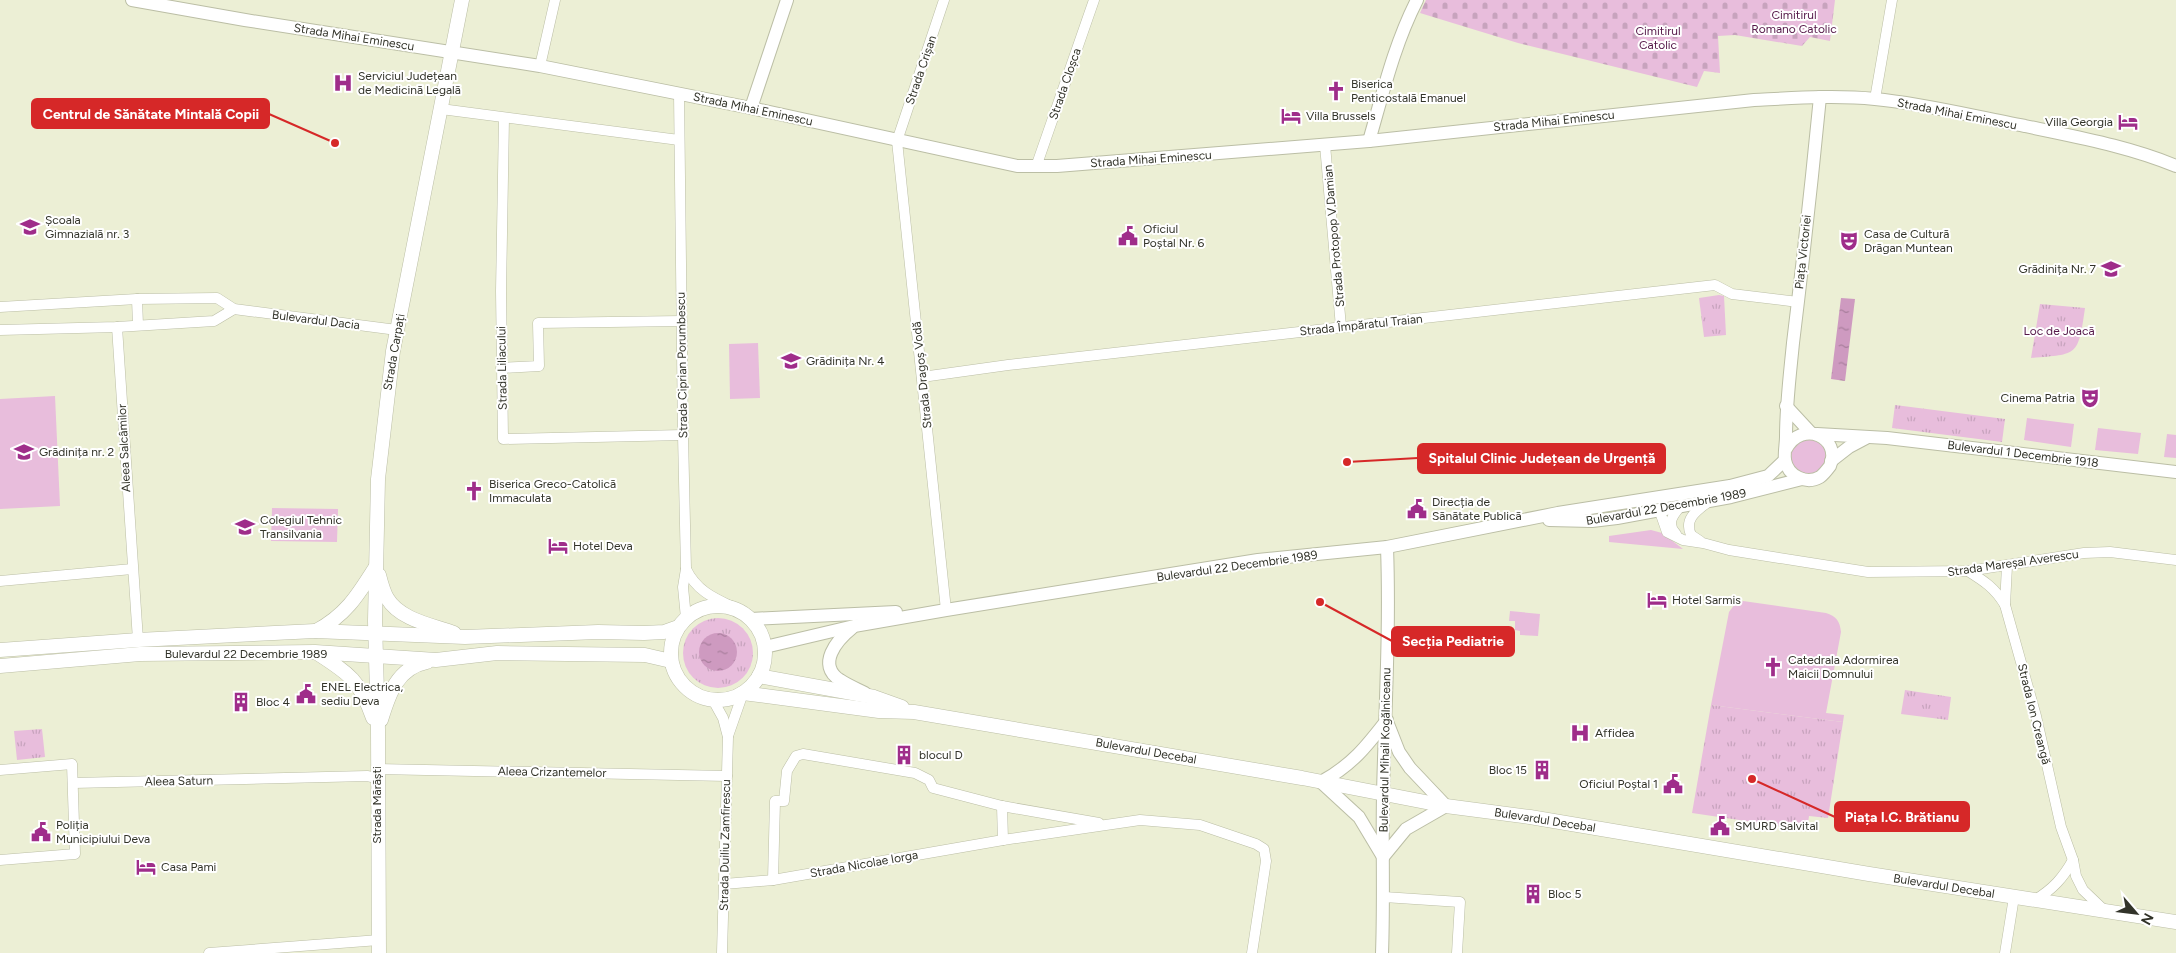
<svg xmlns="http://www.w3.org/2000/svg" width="2176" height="953" font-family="Figtree,sans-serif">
	<defs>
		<pattern id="cemetery-stones" width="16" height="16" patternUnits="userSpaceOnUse" patternTransform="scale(1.25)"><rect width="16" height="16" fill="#e8bddc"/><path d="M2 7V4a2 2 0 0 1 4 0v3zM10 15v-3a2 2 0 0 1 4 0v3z" fill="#c7a3bd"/></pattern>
		<pattern id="park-tufts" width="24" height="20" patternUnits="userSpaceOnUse" patternTransform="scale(1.25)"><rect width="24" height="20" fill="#e8bddc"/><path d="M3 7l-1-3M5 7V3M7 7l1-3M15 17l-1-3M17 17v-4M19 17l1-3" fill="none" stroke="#c7a3bd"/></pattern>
		<pattern id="water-ripples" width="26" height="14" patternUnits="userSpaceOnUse" patternTransform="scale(1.25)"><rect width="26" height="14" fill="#ce9ac0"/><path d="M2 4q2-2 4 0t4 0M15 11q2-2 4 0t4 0" fill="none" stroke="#a87e9c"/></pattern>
	</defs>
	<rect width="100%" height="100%" fill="#ecefd5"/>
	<g fill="#e8bddc">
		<polygon points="758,343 760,398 730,399 729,344"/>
		<polygon points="55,396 60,506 0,509 0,399"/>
		<polygon points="2027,418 2074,424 2071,447 2024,440"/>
		<polygon points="2098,428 2141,433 2138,454 2095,450"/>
		<polygon points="2167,434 2176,435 2176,458 2164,457"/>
		<circle cx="1808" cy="457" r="18"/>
		<polygon points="272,508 338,509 337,542 271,541"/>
		<polygon points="1651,530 1662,533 1683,549 1609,542 1609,536"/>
		<path d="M1743,601L1826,613C1836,616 1840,621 1841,632L1826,713L1844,715L1843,722L1711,705L1729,612L1735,604Z"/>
		<polygon points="1510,611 1540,614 1538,636 1520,635 1520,631 1515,630 1515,621 1509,621"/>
	</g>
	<polygon fill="url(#cemetery-stones)" points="1426,0 1835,0 1830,41 1810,37 1802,46 1735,35 1718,36 1720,73 1704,71 1697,87 1518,43 1420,13"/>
	<g fill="url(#park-tufts)">
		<polygon points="1719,295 1724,296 1726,335 1704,337 1699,298"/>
		<path d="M2040,304L2085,308C2078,357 2078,354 2031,358Z"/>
		<polygon points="1895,405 2005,419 2002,442 1892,428"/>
		<circle cx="718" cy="653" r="35"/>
		<polygon points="1905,690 1951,697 1948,720 1901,714"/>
		<polygon points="1711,705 1843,722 1828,818 1809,816 1807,830 1692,813"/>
		<polygon points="42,729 45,757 17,760 14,731"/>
	</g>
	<g fill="url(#water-ripples)">
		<polygon points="1841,298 1855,299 1845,381 1831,379"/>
		<circle cx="718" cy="652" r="19"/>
	</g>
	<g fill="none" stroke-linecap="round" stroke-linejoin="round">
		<defs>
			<g id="minor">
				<polyline points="944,0 897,141 946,610"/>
				<polyline points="540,66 555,0"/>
				<path d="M679,93L683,435L686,569C697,592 716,599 737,609"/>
				<polyline points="1875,99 1892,0"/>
				<polyline points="441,109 679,140"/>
				<polyline points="504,118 501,291 503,439 683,435"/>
				<polyline points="1325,145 1341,327"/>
				<polyline points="1036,167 1094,0"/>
				<polyline points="137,299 138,325"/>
				<polyline points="0,307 137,299 217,298 234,309 397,330"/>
				<polyline points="117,327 138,640"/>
				<polyline points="0,330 117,327 214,321 234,309"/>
				<polyline points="501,368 539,366 538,323 682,321"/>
				<polyline points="922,377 1008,365 1715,285 1732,294 1798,302"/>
				<polyline points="1659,509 1667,532 1683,540 1703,543 1729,550 1868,572 1968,571 2084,553 2110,552 2176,560"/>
				<path d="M1676,534C1665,523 1674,514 1682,504"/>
				<path d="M1700,541L1691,535C1684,519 1696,511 1708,502"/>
				<polyline points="2007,566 2005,605 2036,716 2061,827 2073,860 2076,876 2083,890 2105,911"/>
				<path d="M1968,571C1984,581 1995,588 2005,605"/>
				<polyline points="0,581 132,569"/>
				<polyline points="686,618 683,587 686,569"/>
				<polyline points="713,700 723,718 728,737 722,953"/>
				<polyline points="728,736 743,693"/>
				<polyline points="377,769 727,776"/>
				<polyline points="0,770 72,764 75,854 0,860"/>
				<polyline points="73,783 367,776 377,778"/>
				<polyline points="1002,806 1003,840"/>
				<polyline points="773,880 775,801 784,801 787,771 796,756 803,754 915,773 929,780 933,788 1002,806 1099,823"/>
				<polyline points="724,884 773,880 1003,840 1140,820 1200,825 1256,844 1264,849 1266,861 1252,953"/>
				<polyline points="1384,897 1460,902 1457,953"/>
				<path d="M2035,900C2053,889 2063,878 2073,860"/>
				<polyline points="209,953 379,940"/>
				<polyline points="2005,953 2014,897"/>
			</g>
			<g id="tertiary">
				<path d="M132,0L245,20L540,66L751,108L1017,166H1057L1369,141L1754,100C1794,98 1835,95 1875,99C1926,104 1976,117 2025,126C2076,137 2128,146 2176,166"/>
				<polyline points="751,108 787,0"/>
				<path d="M1369,141C1383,93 1394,45 1417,0"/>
				<polyline points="1786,406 1811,433"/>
				<polyline points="1817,434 1887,438 2176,472"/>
				<path d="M1786,449C1802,419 1842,437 1830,466C1827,470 1824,474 1820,477C1806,485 1788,476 1785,460C1784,453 1786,444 1786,437C1786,405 1790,374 1793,343C1803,261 1812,179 1820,97"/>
				<polyline points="1831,461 1849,447 1866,438"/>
				<polyline points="1549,520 1592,521 1617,518 1731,497 1802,479"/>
				<polyline points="751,619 896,612"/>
				<path d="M852,628C837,640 816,665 840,680C847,685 857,689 865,693"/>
				<polyline points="765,647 854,626 946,610 1258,560 1387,547 1558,513 1730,486 1768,476 1785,460"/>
				<path d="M1383,857L1359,817L1321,782C1352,765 1366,747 1387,720"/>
				<polyline points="1383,857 1406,829 1446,806 1410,768 1399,752 1388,724"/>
				<path d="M1382,953C1384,900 1382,847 1383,794C1385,711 1390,629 1387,547"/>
			</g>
			<g id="secondary">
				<path d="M379,575C381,583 383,591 387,598C400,620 432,625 454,633"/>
				<circle cx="718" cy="653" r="47"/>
				<path d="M316,631C346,615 358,595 375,568"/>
				<polyline points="0,650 138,640 315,631 465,637 598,632 644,633 664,632 678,627"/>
				<path d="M317,653C350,674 360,681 373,718"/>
				<polyline points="0,666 140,654 315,652 436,660 497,653 645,655 671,661"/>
				<polyline points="759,676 874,697 902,707"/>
				<polyline points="743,693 879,711 914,712 1302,778 1446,806 1530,817 1869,874 2176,922"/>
				<path d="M381,720C389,694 397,668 427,662"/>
				<polyline points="379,953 378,730 375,621 378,479 393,351 462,0"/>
			</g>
		</defs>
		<use href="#minor" stroke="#bbbea5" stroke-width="11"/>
		<use href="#tertiary" stroke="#bbbea5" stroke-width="14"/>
		<use href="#secondary" stroke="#bbbea5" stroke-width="15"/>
		<use href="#minor" stroke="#fff" stroke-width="10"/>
		<use href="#tertiary" stroke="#fff" stroke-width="12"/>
		<use href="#secondary" stroke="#fff" stroke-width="14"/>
	</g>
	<defs>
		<symbol id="hospital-bare" viewBox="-9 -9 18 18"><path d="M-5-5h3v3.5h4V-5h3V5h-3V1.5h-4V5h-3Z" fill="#9f2d8a" stroke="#fff" stroke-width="2.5" paint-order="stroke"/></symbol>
		<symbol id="church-bare" viewBox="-9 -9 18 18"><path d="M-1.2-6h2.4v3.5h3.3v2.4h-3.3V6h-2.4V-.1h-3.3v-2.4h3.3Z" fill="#9f2d8a" stroke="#fff" stroke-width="2.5" paint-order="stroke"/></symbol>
		<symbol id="hotel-bare" viewBox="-9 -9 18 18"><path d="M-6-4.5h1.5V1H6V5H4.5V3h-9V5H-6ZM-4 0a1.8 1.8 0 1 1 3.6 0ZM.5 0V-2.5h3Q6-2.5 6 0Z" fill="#9f2d8a" stroke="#fff" stroke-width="2.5" paint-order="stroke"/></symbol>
		<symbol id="school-bare" viewBox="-9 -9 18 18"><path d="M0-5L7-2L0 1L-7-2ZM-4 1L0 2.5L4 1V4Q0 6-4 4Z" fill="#9f2d8a" stroke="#fff" stroke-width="2.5" paint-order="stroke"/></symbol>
		<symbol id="civic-bare" viewBox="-9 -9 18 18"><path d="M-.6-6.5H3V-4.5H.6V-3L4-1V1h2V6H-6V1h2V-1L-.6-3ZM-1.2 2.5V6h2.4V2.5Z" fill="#9f2d8a" stroke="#fff" stroke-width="2.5" paint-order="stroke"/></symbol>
		<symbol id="theatre-bare" viewBox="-9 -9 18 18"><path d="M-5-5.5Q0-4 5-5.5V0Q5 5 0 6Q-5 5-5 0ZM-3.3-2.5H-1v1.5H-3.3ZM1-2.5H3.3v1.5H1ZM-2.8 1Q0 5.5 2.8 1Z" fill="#9f2d8a" stroke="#fff" stroke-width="2.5" paint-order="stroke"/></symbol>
		<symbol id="university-bare" viewBox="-9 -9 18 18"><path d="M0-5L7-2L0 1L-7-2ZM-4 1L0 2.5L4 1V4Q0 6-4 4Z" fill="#9f2d8a" stroke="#fff" stroke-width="2.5" paint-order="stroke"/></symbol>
		<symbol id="building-bare" viewBox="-9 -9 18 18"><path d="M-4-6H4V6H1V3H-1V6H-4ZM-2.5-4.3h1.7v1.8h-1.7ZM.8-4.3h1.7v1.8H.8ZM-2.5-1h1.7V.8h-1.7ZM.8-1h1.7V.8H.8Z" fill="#9f2d8a" stroke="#fff" stroke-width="2.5" paint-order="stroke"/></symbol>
	</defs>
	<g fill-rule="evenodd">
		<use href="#hospital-bare" x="329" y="69" width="28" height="28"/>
		<use href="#church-bare" x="1322" y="77" width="28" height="28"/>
		<use href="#hotel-bare" x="1277" y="102" width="28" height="28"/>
		<use href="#hotel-bare" x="2114" y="108" width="28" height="28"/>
		<use href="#school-bare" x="16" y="213" width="28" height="28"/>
		<use href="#civic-bare" x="1114" y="222" width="28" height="28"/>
		<use href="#theatre-bare" x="1835" y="227" width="28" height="28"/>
		<use href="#school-bare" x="2097" y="255" width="28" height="28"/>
		<use href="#school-bare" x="777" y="347" width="28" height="28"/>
		<use href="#theatre-bare" x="2076" y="384" width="28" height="28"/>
		<use href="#school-bare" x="10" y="438" width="28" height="28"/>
		<use href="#church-bare" x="460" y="477" width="28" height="28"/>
		<use href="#civic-bare" x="1403" y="495" width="28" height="28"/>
		<use href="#university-bare" x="231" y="513" width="28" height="28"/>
		<use href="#hotel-bare" x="544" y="532" width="28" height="28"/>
		<use href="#hotel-bare" x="1643" y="586" width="28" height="28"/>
		<use href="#church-bare" x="1759" y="653" width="28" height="28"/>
		<use href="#civic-bare" x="292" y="680" width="28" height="28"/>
		<use href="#building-bare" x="227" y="688" width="28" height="28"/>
		<use href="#hospital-bare" x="1566" y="719" width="28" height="28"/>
		<use href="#building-bare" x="890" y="741" width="28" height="28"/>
		<use href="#building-bare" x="1528" y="756" width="28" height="28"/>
		<use href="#civic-bare" x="1659" y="770" width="28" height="28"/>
		<use href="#civic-bare" x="1706" y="812" width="28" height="28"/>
		<use href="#civic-bare" x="27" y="818" width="28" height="28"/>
		<use href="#hotel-bare" x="132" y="853" width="28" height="28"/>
		<use href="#building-bare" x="1519" y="880" width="28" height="28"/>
	</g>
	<g text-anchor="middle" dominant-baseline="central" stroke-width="4" stroke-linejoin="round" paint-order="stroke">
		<g font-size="12" fill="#541748" stroke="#fff">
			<text x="1794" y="15">Cimitirul<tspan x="1794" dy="14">Romano Catolic</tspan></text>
			<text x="1658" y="31">Cimitirul<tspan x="1658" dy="14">Catolic</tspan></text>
			<text x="2059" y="331">Loc de Joacă</text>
		</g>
		<g font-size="12" fill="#323329" stroke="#fff">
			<text transform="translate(354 37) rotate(9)">Strada Mihai Eminescu</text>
			<text transform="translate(921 70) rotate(-71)">Strada Crișan</text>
			<text transform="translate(1065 84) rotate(-71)">Strada Cloșca</text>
			<text transform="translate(753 109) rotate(12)">Strada Mihai Eminescu</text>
			<text transform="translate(1957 114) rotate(11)">Strada Mihai Eminescu</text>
			<text transform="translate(1554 121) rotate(-6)">Strada Mihai Eminescu</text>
			<text transform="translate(1151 159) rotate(-4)">Strada Mihai Eminescu</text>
			<text transform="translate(1334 236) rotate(-95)">Strada Protopop V.Damian</text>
			<text transform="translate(1803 252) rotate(-84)">Piața Victoriei</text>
			<text transform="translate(316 320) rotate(7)">Bulevardul Dacia</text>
			<text transform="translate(1361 325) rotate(-6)">Strada Împăratul Traian</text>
			<text transform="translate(394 352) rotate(-80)">Strada Carpați</text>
			<text transform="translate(682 365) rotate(-91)">Strada Ciprian Porumbescu</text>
			<text transform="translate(502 368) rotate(-91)">Strada Liliacului</text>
			<text transform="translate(922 375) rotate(-96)">Strada Dragoș Vodă</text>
			<text transform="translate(124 448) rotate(-93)">Aleea Salcâmilor</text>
			<text transform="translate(2023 454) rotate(7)">Bulevardul 1 Decembrie 1918</text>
			<text transform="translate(1666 507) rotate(-10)">Bulevardul 22 Decembrie 1989</text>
			<text transform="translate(2013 563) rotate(-8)">Strada Mareșal Averescu</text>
			<text transform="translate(1237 566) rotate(-8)">Bulevardul 22 Decembrie 1989</text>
			<text x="246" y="654">Bulevardul 22 Decembrie 1989</text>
			<text transform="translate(2034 714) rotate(76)">Strada Ion Creangă</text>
			<text transform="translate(1385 750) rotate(-89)">Bulevardul Mihail Kogălniceanu</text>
			<text transform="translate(1146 751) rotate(10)">Bulevardul Decebal</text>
			<text transform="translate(552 772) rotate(1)">Aleea Crizantemelor</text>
			<text transform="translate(179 781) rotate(-1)">Aleea Saturn</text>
			<text transform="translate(377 805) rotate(-90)">Strada Mărăști</text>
			<text transform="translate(1545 820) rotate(9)">Bulevardul Decebal</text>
			<text transform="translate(725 845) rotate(-89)">Strada Duiliu Zamfirescu</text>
			<text transform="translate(864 864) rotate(-10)">Strada Nicolae Iorga</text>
			<text transform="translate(1944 886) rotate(9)">Bulevardul Decebal</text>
		</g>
		<g font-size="12" fill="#323329" stroke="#fff" text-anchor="start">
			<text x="358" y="76">Serviciul Județean<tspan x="358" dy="14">de Medicină Legală</tspan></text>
			<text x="1351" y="84">Biserica<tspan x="1351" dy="14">Penticostală Emanuel</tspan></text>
			<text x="1306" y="116">Villa Brussels</text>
			<text x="2113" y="122" text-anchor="end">Villa Georgia</text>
			<text x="45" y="220">Școala<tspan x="45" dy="14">Gimnazială nr. 3</tspan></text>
			<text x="1143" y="229">Oficiul<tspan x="1143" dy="14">Poștal Nr. 6</tspan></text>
			<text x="1864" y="234">Casa de Cultură<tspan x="1864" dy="14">Drăgan Muntean</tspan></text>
			<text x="2096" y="269" text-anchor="end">Grădinița Nr. 7</text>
			<text x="806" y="361">Grădinița Nr. 4</text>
			<text x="2075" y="398" text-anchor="end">Cinema Patria</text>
			<text x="39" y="452">Grădinița nr. 2</text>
			<text x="489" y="484">Biserica Greco-Catolică<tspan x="489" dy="14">Immaculata</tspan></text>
			<text x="1432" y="502">Direcția de<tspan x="1432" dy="14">Sănătate Publică</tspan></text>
			<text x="260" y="520">Colegiul Tehnic<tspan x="260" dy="14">Transilvania</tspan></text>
			<text x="573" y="546">Hotel Deva</text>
			<text x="1672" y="600">Hotel Sarmis</text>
			<text x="1788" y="660">Catedrala Adormirea<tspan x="1788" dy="14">Maicii Domnului</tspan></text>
			<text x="321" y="687">ENEL Electrica,<tspan x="321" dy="14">sediu Deva</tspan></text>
			<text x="256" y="702">Bloc 4</text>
			<text x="1595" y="733">Affidea</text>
			<text x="919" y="755">blocul D</text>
			<text x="1527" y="770" text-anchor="end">Bloc 15</text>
			<text x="1658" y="784" text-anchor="end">Oficiul Poștal 1</text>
			<text x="56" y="825">Poliția<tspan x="56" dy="14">Municipiului Deva</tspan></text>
			<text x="1735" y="826">SMURD Salvital</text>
			<text x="161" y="867">Casa Pami</text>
			<text x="1548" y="894">Bloc 5</text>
		</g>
	</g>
	<path fill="none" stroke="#d62828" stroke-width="2" d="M335 143L269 114M1347 462L1418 458M1320 602L1392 641M1752 779L1835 817"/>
	<g fill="#d62828" stroke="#fff" stroke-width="2">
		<circle cx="335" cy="143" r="5"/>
		<circle cx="1347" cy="462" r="5"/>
		<circle cx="1320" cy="602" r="5"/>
		<circle cx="1752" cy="779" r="5"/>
	</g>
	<g fill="#d62828" stroke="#d62828" stroke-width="2">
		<rect x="32" y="99" width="237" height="29" rx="5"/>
		<rect x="1418" y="444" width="247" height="29" rx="5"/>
		<rect x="1392" y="627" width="122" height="29" rx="5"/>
		<rect x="1835" y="802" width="134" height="29" rx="5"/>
	</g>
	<g font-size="14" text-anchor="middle" font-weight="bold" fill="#fff">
		<text x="151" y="119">Centrul de Sănătate Mintală Copii</text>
		<text x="1542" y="463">Spitalul Clinic Județean de Urgență</text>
		<text x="1453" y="646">Secția Pediatrie</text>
		<text x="1902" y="822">Piața I.C. Brătianu</text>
	</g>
	<g transform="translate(2136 913) rotate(118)" stroke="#ffffff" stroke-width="4" paint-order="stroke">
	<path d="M0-4L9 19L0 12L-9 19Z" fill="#323329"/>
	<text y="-8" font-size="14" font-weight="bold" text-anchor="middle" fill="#323329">N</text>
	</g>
</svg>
